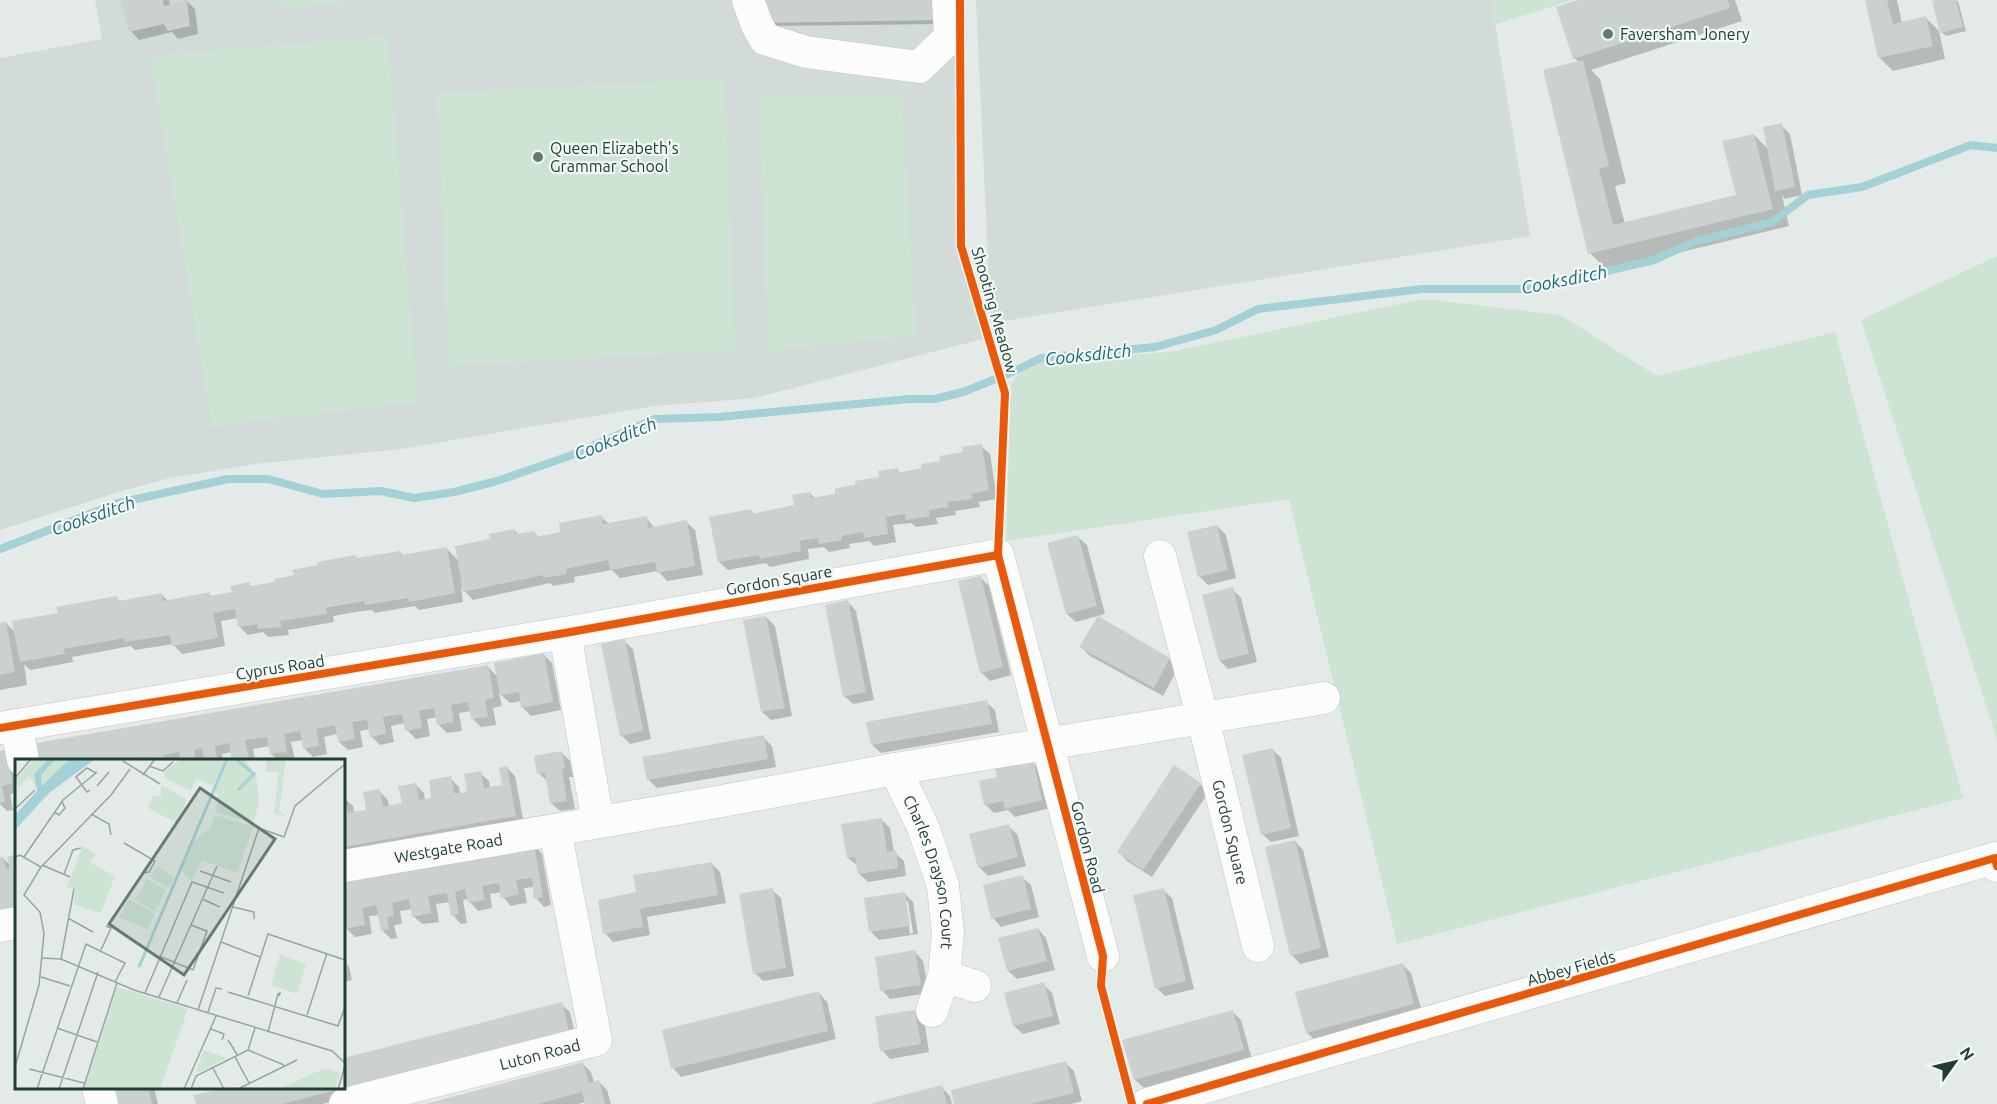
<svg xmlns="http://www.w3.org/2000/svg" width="1997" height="1104" font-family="Ubuntu,sans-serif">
	<rect width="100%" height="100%" fill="#e4eae7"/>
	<g fill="#d2dbd7">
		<polygon points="95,0 956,0 956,247 983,339 754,398 654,406 401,449 255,464 170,478 125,490 0,530 0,58 102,39"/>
		<polygon points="976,0 1491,0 1530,236 991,323"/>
	</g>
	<g fill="#cde3d4">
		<polygon points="278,0 363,0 280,9"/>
		<polygon points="1491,0 1572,0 1494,25"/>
		<polygon points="388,36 418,402 211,426 150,56"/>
		<polygon points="725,79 735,350 448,366 437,93"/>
		<polygon points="902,96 916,336 768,351 758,97"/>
		<polygon points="1997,256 1997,739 1861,320"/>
		<polygon points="1423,299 1560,315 1657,376 1835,332 1963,798 1397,944 1289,499 1006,541 1011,385 1016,376 1041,361 1170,352"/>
	</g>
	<g fill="#0003" fill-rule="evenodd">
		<polygon points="122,0 169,0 170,6 186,0 195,9 198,34 178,39 172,32 139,40 131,31"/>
		<polygon points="761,0 943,0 943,24 765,26"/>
		<polygon points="1583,0 1735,0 1742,21 1591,70 1600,79 1626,183 1615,186 1625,224 1738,196 1754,135 1769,150 1781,125 1790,134 1802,195 1785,199 1782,195 1789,226 1607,270 1590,253 1579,62 1574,58"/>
		<polygon points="1867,0 1897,0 1902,23 1926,18 1939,31 1945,59 1893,71 1880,58"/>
		<polygon points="1943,0 1958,1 1966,31 1946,36 1942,32"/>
		<polygon points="981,446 990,454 997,499 979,502 980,507 955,511 956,515 936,518 938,524 916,527 911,523 893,525 896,542 874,546 869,541 849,544 850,548 829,552 824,547 808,549 809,559 770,567 766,563 728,570 719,562 751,511 754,514 795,506 810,493 815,499 837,495 881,478 897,469 901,474 924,469"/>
		<polygon points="601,517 609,524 646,518 655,528 686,522 695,530 703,575 667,581 658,571 620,578 612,570 574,577 575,582 553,586 550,583 473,600 461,587 463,602 419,610 415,606 375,613 372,610 356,612 333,616 334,622 288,630 289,635 268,637 263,632 248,635 239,626 238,618 221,621 225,646 182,654 173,644 135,650 131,646 72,657 73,662 30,670 24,664 27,685 0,690 0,624 6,623 16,633 60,614 116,598 121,602 162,595 168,601 209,594 213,597 233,593 249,584 253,588 276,583 358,559 400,552 404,556 447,549 459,561 492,540 514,530 519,535 534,533 539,537 562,533"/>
		<polygon points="1217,526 1226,535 1236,578 1208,585 1199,576"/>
		<polygon points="1078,537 1087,545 1105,614 1076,622 1067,614 1049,544"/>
		<polygon points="981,578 989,586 1011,675 990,681 981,672"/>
		<polygon points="1232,589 1241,598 1257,662 1228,669 1220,661"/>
		<polygon points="848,602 856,611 874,700 853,704 844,696"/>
		<polygon points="766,617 775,626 792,716 771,720 762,712"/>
		<polygon points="624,641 633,649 651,739 630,744 621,735"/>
		<polygon points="1081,647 1169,659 1178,668 1163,696 1090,656"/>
		<polygon points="544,655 552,663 561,710 531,716 523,708 522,701 510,703 499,693 502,706 493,708 496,725 481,727 473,719 471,711 459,713 462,731 447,733 439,725 438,717 427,719 430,736 416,739 407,730 405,723 400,724 391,726 394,742 380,745 371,736 370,729 360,731 363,747 348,750 339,742 338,734 336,734 324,737 327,754 313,757 304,748 303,740 291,742 295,760 278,760 271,754 270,746 253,749 255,760 234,760 232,752 222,754 223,760 35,760 488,667 498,677"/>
		<polygon points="986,702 995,710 999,732 881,753 872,745"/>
		<polygon points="763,737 772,746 776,767 657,788 648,779"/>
		<polygon points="1273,750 1281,758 1299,836 1271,842 1262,834"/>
		<polygon points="0,753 14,760 16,774 16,793 10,794 13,810 7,811 0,804"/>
		<polygon points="562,753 570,761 573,777 569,777 575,809 560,811 551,803 548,782 539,773"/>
		<polygon points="1032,762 1041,771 1050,808 1015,817 1008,810 994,813 986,805 980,782 998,778"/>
		<polygon points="507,768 515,776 524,824 344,856 344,798 353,806 354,813 368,811 379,791 388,800 389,807 403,805 415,784 424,793 425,801 433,799 450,778 459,787 460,794 469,793 480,773 489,781 490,789 504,786"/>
		<polygon points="1200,784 1208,793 1152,877 1127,861 1119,852"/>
		<polygon points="881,819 890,828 894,852 904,861 906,876 868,882 859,874 858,866 848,858"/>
		<polygon points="1008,826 1017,834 1026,866 988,876 979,867"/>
		<polygon points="1295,841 1303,850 1329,957 1300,964 1292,955"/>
		<polygon points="534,845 542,854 551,905 544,907 536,898 534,887 524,888 527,903 520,904 511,906 503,897 502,892 490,894 492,908 478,911 470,902 469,899 463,900 467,923 461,924 453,915 450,902 436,904 439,922 432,923 422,924 413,916 412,909 400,911 402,924 394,925 397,938 391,939 382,930 379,915 369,916 372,934 355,937 347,929 345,921 344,921 344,879"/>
		<polygon points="16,856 16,915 0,919 0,859 3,858 11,866 9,858"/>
		<polygon points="711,863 720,872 726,903 647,917 650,935 613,942 605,933 638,893"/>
		<polygon points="1022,877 1031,885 1039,917 1001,927 993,918"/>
		<polygon points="772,890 781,898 794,976 763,981 755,973"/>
		<polygon points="1163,890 1172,898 1194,989 1165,996 1157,988"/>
		<path d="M904,893L913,902L918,934L879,940L871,932ZM905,901H908L913,933L910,934Z"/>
		<polygon points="1038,929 1046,938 1055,970 1017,979 1008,971"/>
		<polygon points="915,952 923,961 929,993 890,999 882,990"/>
		<polygon points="344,962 349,966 352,980 344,982"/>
		<polygon points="1403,965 1411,973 1422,1012 1316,1041 1307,1033"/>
		<polygon points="1043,984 1052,993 1060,1024 1023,1034 1014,1026"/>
		<polygon points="819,993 827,1002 836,1039 681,1077 673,1068"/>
		<polygon points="561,1004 570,1012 576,1039 323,1104 197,1104 195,1096 230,1088 344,1088 344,1059"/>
		<polygon points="1232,1011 1241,1020 1252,1059 1144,1088 1135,1080 1124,1041"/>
		<polygon points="915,1012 924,1020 929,1052 890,1059 882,1050"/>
		<polygon points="1065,1063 1074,1071 1082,1101 1071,1104 956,1104"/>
		<polygon points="583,1064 591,1072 594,1083 599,1082 607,1090 611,1104 586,1104 586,1102 578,1104 430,1104"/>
		<polygon points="941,1087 950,1096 952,1104 876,1104"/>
		<polygon points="111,1088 154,1088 158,1104 115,1104"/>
	</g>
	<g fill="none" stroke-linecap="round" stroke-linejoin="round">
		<polyline stroke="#a4d0d8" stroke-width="8" points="0,549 118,503 228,479 268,479 323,494 381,491 414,498 454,492 497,481 572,455 655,419 720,417 909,399 935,399 963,392 1008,374 1041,358 1155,347 1216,330 1258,309 1422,289 1530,289 1654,260 1694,242 1772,222 1808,195 1862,187 1971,145 1997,148"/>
	</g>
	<g fill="#cbd1cf">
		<polygon points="120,0 163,0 164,6 187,0 190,26 168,31 164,24 129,32"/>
		<polygon points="760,0 940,0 939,20 760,23"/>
		<polygon points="1578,0 1728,0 1730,8 1573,59 1556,7"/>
		<polygon points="1865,0 1887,0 1893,24 1926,16 1933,46 1878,58"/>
		<polygon points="1936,0 1956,0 1963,27 1940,33 1932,1"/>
		<polygon points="1583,60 1609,166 1599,169 1613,225 1736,195 1722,141 1754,134 1773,209 1588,254 1543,70"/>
		<polygon points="1782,123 1795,187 1775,191 1763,127"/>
		<polygon points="982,444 989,490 971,494 972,499 947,502 948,507 929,510 930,516 906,520 905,514 886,517 888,534 864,538 863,532 842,536 842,540 819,544 818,538 800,541 801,551 760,559 759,555 718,562 709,517 751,509 752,514 794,505 792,495 810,492 811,498 835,494 835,488 855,485 855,481 879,477 878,471 898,468 898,473 922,468 921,464 940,461 939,456 963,452 962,447"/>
		<polygon points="602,515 603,524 647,516 648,528 687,520 695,566 657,573 655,562 610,570 608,560 566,569 567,574 543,578 543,575 463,592 455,546 490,539 489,534 514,529 515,534 535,531 536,537 560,532 559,523"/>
		<polygon points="1217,525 1228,570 1198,577 1187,532"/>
		<polygon points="1078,535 1097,606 1066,614 1047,543"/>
		<polygon points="447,547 455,593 409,602 408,598 365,605 364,601 347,604 326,608 327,614 280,621 282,627 258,629 257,624 238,627 235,609 213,613 218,638 172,646 170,635 125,642 124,638 64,649 65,654 20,662 12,621 58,613 56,607 117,596 118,601 162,593 163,601 210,592 210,596 232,592 230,586 250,582 250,586 275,582 274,579 294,575 292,570 318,565 317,562 356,555 357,558 400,551 401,555"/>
		<polygon points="981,576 1003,667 980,673 958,581"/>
		<polygon points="1233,587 1249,654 1219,661 1202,595"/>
		<polygon points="848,600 866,692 843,697 825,605"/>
		<polygon points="766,616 785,708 761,712 743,620"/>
		<polygon points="1098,616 1170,658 1154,688 1079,647"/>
		<polygon points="6,621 15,672 0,675 0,623"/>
		<polygon points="625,639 643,731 620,736 601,644"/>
		<polygon points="544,653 553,702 521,708 519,692 500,695 494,663"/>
		<polygon points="488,665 494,698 485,700 488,717 471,719 468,702 451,705 454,722 437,725 434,708 419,711 422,728 405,731 402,714 390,716 383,717 386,734 370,737 367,720 352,722 355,739 346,741 338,742 335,725 316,729 319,746 303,749 300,731 284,734 287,752 279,753 270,754 267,737 245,740 249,758 232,760 229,743 215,746 217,760 204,760 202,748 194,750 196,760 180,760 179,752 164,755 165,760 148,760 147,757 128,760 34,760 31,744"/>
		<polygon points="987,700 992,724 871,745 866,722"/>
		<polygon points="764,735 768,759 647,780 642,757"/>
		<polygon points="1273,748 1291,828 1261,835 1242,755"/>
		<polygon points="5,750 13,783 2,786 5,801 0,803 0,751"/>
		<polygon points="562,751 565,768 562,769 567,801 550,803 545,773 537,774 534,756"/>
		<polygon points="1033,760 1042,800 1005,809 1003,801 984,805 979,781 997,777 995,769"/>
		<polygon points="1174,765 1201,783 1143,870 1117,852"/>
		<polygon points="507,766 516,816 344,847 344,795 348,813 359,811 366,810 363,792 380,789 383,807 402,803 398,786 416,783 419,800 431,798 429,780 451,776 454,793 461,793 467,791 464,774 481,771 484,788 494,786 502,785 499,768"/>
		<polygon points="882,818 887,852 896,850 898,868 858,874 855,857 847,858 841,824"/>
		<polygon points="1009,824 1018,857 978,868 969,834"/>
		<polygon points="1295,840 1321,948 1290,956 1265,847"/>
		<polygon points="534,844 543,897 534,899 532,878 516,880 519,894 511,896 501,898 499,883 482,886 485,900 468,903 465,889 455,892 459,914 451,916 447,893 428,896 431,913 422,915 412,917 409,899 392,903 394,916 387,917 389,929 381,931 376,905 362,908 365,925 345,929 344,878"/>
		<polygon points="16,854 16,906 0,909 0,857 3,857 6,869 10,868 7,857"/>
		<polygon points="712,862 718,895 640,909 643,927 603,934 598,900 636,892 633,875"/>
		<polygon points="1023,875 1031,909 991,919 983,885"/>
		<polygon points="773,888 786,968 753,974 739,894"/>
		<polygon points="1164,888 1186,981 1155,989 1133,895"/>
		<polygon points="905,892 910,926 869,932 864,898"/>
		<polygon points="1038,928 1047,961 1007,971 998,938"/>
		<polygon points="915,950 921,985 880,991 875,957"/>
		<polygon points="1403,963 1414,1004 1306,1033 1295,992"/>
		<polygon points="1044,982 1053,1016 1013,1026 1004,993"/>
		<polygon points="819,991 828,1031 671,1069 662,1030"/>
		<polygon points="562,1002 569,1031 282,1104 196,1104 193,1095 225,1088 344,1088 344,1058"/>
		<polygon points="915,1010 921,1044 880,1051 875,1016"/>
		<polygon points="1233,1010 1244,1050 1134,1080 1122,1040"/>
		<polygon points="1066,1061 1074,1093 1030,1104 954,1104 951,1090"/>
		<polygon points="583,1062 589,1083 599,1080 605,1104 585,1104 582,1092 538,1104 425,1104"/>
		<polygon points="942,1085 947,1104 873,1104 873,1103"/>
		<polygon points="110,1088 148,1088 152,1104 114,1104"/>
	</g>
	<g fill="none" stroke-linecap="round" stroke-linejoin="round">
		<defs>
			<g id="minor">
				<polyline points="748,0 757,25 765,39 806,52 919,67 950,37 948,0"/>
				<path id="s1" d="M1160,556L1203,719L1258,946"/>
				<polyline points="565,633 598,822"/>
				<polyline points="16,725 23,760"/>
				<polyline points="0,728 565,633 998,555 1103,956"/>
				<path id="s2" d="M895,769L923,827L943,886L948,934L944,976L932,1011"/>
				<path id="s3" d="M344,866L717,802L895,769L1324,698"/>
				<polyline points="0,926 16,923"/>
				<polyline points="944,976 975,986"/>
				<polyline points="98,1088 102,1104"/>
				<path id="s4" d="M345,1104L596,1040L555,830"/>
				<polyline points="1147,1104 1995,858 1997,866"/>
			</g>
		</defs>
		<use href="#minor" stroke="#c1c7c4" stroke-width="33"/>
		<use href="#minor" stroke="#fbfcfb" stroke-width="32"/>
		<defs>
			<g id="cycleway">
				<polyline points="960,0 961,246 1005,393 998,555 1103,956 1101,986 1132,1104"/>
				<polyline points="0,728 565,633 998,555"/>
				<polyline points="1147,1104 1995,858 1997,866"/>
			</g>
		</defs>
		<use href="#cycleway" stroke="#f2f8f5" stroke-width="11"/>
		<use href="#cycleway" stroke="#e8590c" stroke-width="8"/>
	</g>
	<g fill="#667a74" stroke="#f2f8f5" stroke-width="2">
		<circle cx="1608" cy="34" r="6"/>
		<circle cx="538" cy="157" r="6"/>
	</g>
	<g text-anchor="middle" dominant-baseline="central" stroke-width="4.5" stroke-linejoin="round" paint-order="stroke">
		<g font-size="16" fill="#223d36" stroke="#f2f8f5" text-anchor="start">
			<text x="1620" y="34">Faversham Jonery</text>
			<text x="550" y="148">Queen Elizabeth's<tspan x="550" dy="18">Grammar School</tspan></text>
		</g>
		<g font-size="16" fill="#223d36" stroke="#f2f8f5">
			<text transform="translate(995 310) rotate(74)">Shooting Meadow</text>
			<text transform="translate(779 580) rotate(-10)">Gordon Square</text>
			<text transform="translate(280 667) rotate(-9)">Cyprus Road</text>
			<text stroke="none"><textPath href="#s1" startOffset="285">Gordon Square</textPath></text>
			<text transform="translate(1088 847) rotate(76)">Gordon Road</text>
			<text stroke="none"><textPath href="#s3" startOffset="106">Westgate Road</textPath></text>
			<text stroke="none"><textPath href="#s2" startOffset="110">Charles Drayson Court</textPath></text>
			<text transform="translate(1571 968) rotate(-16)">Abbey Fields</text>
			<text stroke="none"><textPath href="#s4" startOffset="201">Luton Road</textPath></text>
		</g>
		<g font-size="18" font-style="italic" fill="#1c6779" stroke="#f2f8f5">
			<text transform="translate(1564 279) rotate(-11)">Cooksditch</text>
			<text transform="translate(1088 354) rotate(-6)">Cooksditch</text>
			<text transform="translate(615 438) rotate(-22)">Cooksditch</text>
			<text transform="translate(93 515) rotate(-19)">Cooksditch</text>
		</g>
	</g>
	<g transform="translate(15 759)">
		<rect width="330" height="330" fill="#e4eae7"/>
		<path d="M19,0H34L19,18L21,28L14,17L4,28L0,21ZM41,0L54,1L28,27L26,16ZM167,0H229L241,16L244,44L238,64L201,53L203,37L198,27L181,20L176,32L150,19L149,13ZM252,0H271L264,52L273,58L259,54L264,13H251ZM146,26L171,40L164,65L133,49L138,37L146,38ZM200,56L238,68L222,114L187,101L177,122L166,111L179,82L195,70ZM68,87L81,95L74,103L100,117L86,154L58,145L61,131L52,128ZM142,108L159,118L153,129L135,118ZM132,120L151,131L139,152L120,140ZM114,140L140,155L132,170L104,158ZM265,196L291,205L282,235L256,226ZM102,228L173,250L145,330H69ZM189,291L212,299L185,313L181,312ZM310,309L325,314L320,330H264Z" fill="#cde3d4"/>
		<path d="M34,0H41L26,16L27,27L54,1L80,0L34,34L0,71V56L22,32L19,15Z" fill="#a4d0d8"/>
		<path fill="none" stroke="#a4d0d8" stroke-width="3" d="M221,0L239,15L223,31M124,208L212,0"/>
		<path fill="none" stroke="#96a5a0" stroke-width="1.5" d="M108,2L145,25M134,7L148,12L158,3M128,16L140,0M0,19L16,0M82,27L94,13M75,31L72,33L61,18L72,9L81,14M0,50L20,31M39,53L44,56L50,49L47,43M76,55L94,65L96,76M109,84L140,102L134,113L127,114M0,98L5,96L26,108L9,136L25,153L29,174L24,226L0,308M9,98L48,41L82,13M27,106L55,118M26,108L96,36L115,10M185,112L216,123M49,115L58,91L66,89M187,140L205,148M218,148L239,153V160M53,159L78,173M206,183L245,198M86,191L96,169L91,167M144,197L178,211L192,172L176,166M27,199L46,200L119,231L317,292L330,304M46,200L59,130M26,218L55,227M213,233L323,267L330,248M130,234L177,123L209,134M233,237L253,175L330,201M144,238L202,107M162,244L172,221M183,251L244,69L269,78L280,47L330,5M193,253L201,229L207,230M292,256L312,194M42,269L82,283M196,270L209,275L207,281M253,273L263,235L265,234L264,237M213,281L223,297M233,291L269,306M233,291L240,269M220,298L234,324M198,309L209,330M14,310L69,324M22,330L71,185L110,204L100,223M44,330L83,213M68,330L102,224M169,330L201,257M176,330L181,317L233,291M223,330L282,301M323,330L330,307"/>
		<path fill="#667a74" fill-opacity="0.15" stroke="#667a74" stroke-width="3" d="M185,29L260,80L169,216L94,165Z"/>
		<rect width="330" height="330" fill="none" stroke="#223d36" stroke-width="3"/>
	</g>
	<g transform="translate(1955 1062) rotate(56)" stroke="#f2f8f5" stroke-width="4.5" paint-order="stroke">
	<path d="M0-4.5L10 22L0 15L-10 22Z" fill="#223d36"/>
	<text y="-9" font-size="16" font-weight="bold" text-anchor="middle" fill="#223d36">N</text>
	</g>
</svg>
